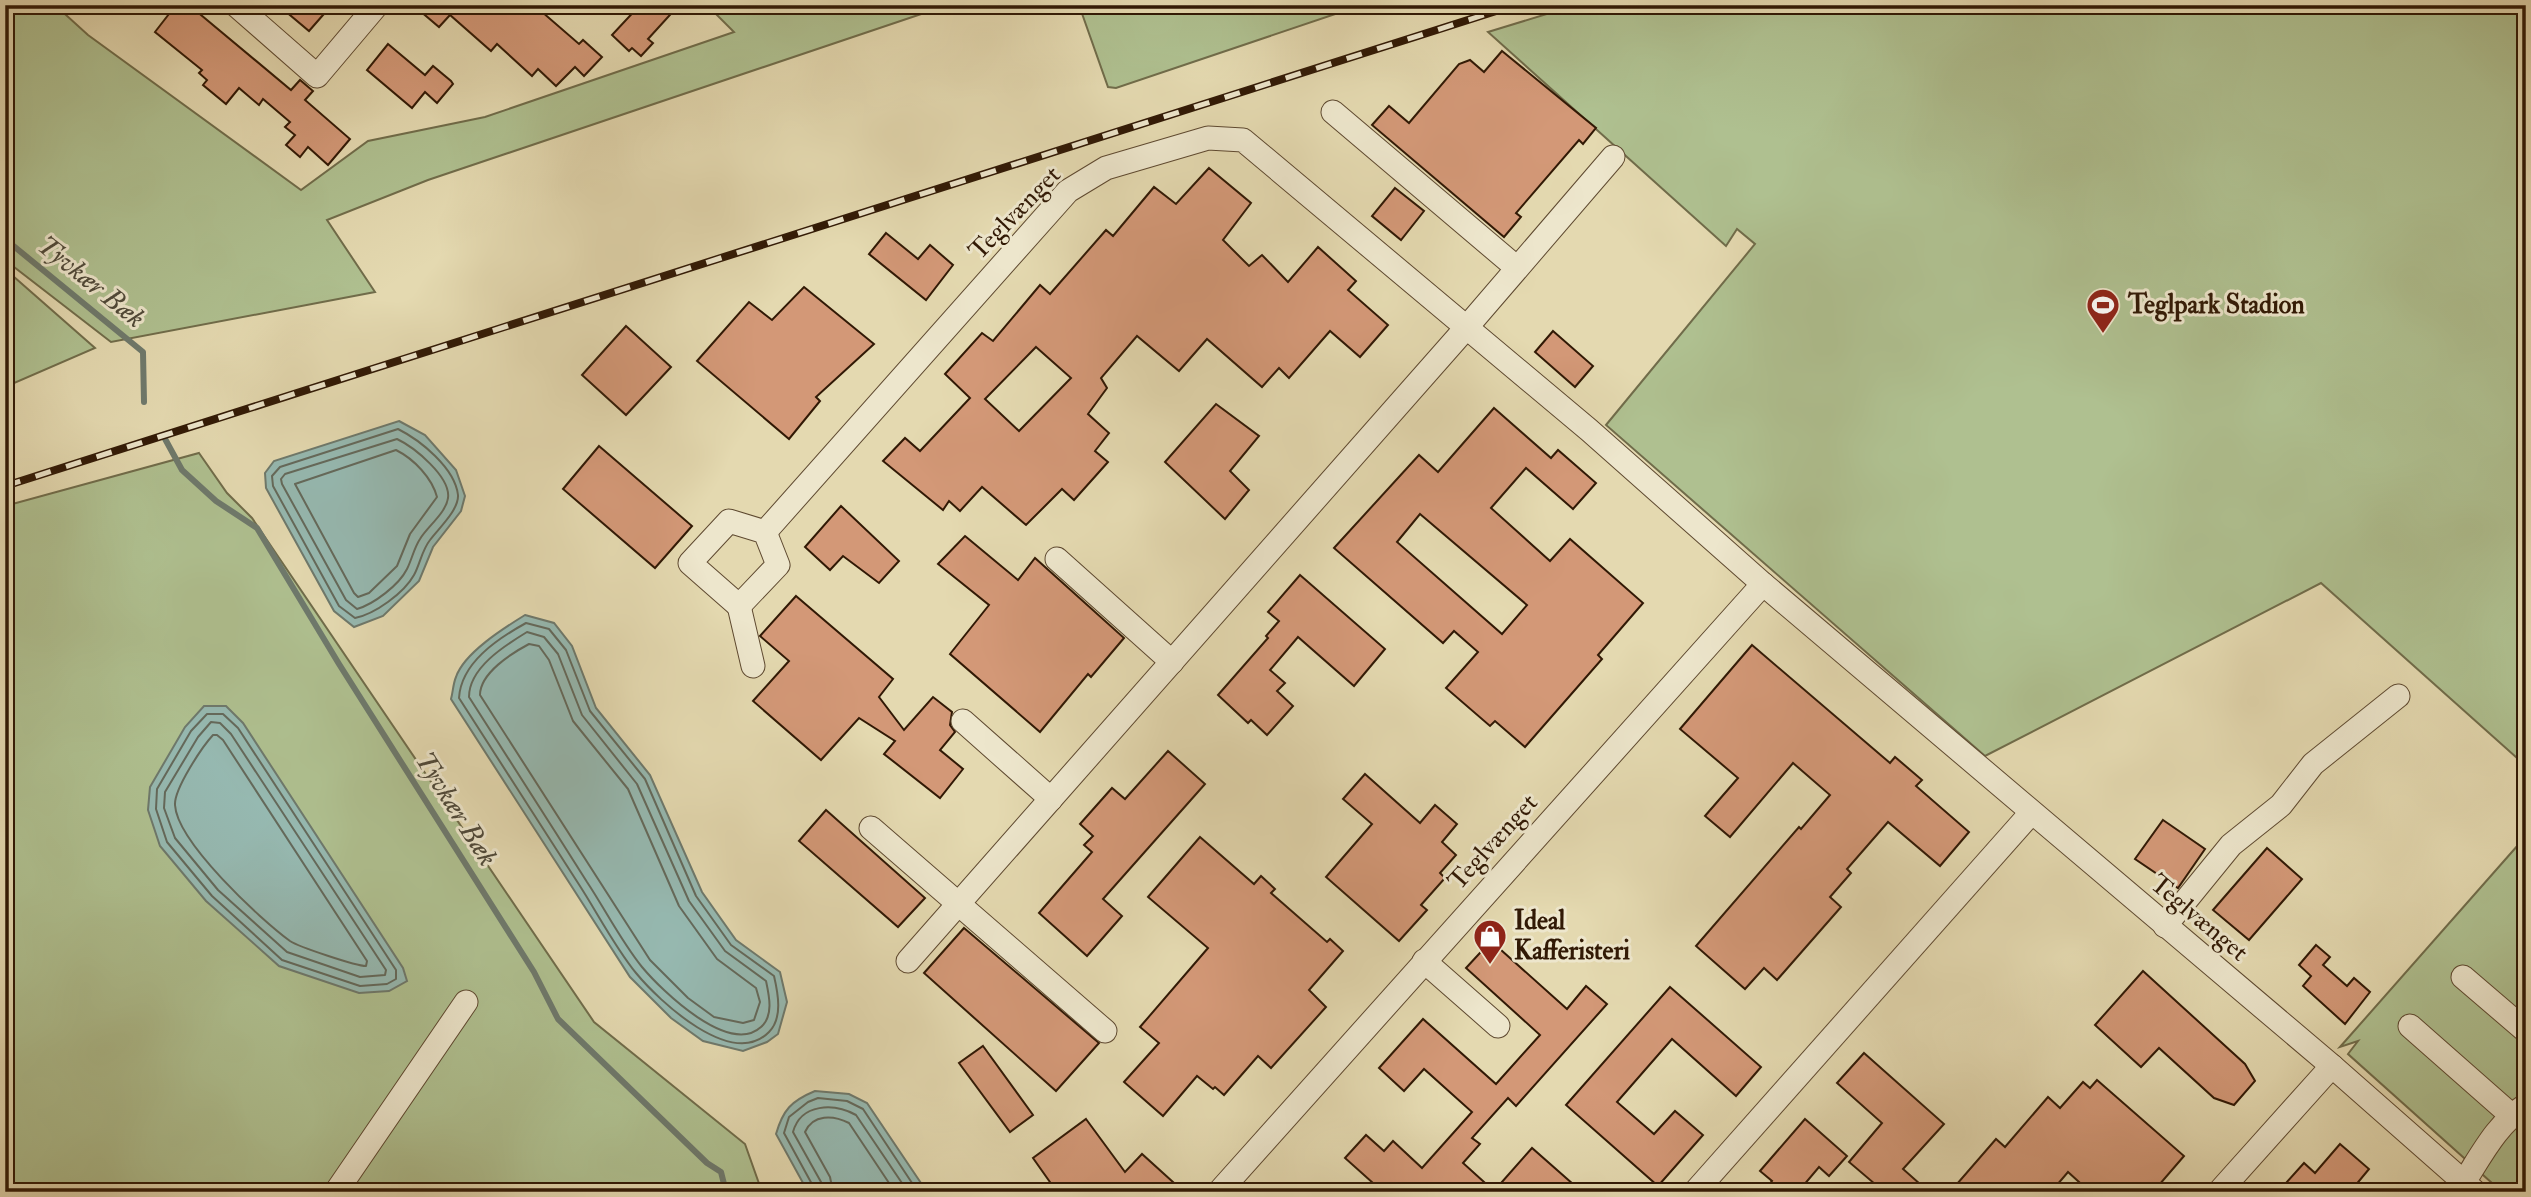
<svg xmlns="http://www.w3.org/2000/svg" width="2531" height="1197" font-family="'IM FELL Double Pica',serif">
	<rect width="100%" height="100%" fill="#e4d9b0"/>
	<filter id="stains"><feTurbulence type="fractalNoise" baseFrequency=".00286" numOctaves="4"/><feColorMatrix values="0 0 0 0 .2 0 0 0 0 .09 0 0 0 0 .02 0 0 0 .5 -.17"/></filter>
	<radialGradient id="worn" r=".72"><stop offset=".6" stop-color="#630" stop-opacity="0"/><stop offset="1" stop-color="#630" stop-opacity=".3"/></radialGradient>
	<g fill="#afc090" stroke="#706c4a" stroke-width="2">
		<polygon points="5,5 55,5 88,35 301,190 368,141 485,117 734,32 707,5 818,5 828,9 841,5 948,5 428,180 327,220 375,292 111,342 5,260"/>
		<polygon points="1079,5 1362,5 1116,88 1108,87"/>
		<polygon points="1576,5 2526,5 2526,766 2321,583 1985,756 1606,425 1755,244 1737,229 1726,246 1488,32"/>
		<polygon points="5,269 95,348 5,387"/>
		<polygon points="199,453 227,493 252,518 594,1022 745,1144 762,1192 5,1192 5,506"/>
		<polygon points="2526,836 2526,1186 2518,1192 2502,1192 2348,1054 2358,1041 2340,1047"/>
	</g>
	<g fill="#96b9b1" stroke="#6e796c" stroke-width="2">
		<polygon points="399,421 425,435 456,470 465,496 461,511 433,547 419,581 383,616 354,627 334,611 266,488 265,473 274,461"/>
		<path d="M525,615L554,623L572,646L596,708L650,775L702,892L736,940L780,972L787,1002L778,1034L767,1042L743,1051L703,1041L671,1018L630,977L451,699C453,692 453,684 456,677C464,653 504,628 525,615Z"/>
		<polygon points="204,706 226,706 243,723 403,968 407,981 389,991 359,993 279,966 206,901 160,846 148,810 150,787 185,727"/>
		<path d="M815,1091L849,1094L867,1103L927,1192H808L776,1134C783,1110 791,1101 815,1091Z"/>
	</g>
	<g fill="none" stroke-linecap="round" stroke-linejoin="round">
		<g stroke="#64695b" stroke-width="2">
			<path d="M398,429C420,440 455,468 458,495C459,510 438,529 430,540C422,550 420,564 414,575C404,593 375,614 355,618L339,606L273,486L272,476L280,467Z"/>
			<path d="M397,439C414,447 451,477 448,498C446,513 427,527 420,539C414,548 412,559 407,569C399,585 374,604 357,609L346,600L282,484L281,479L285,474Z"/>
			<path d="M396,450C414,459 432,478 437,497L410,534L397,566L369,593L358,597L354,593L295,484Z"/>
			<path d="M526,623L549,629L566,650L590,711L645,779L696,896L731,945L774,976C778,993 783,1018 769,1032C732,1070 659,1001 636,973C614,946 597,912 578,883C538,821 499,760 459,698C461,663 497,639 526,623Z"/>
			<path d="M527,632L544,637L558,654L582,715L637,784L689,901L725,951L766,981C769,995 774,1016 761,1027C729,1056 662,991 642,967C621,941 605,909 587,882C548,820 508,758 469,697C469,668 504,646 527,632Z"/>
			<path d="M529,644L539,646L549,660L573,721L628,789L679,906L717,959L756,988L760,1002L754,1020L743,1023L714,1017L688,998L650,960L480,695C480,673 512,653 529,644Z"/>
			<polygon points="207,714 223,714 238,728 396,970 396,979 387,984 360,986 282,960 212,896 167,842 156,809 157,789 191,731"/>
			<polygon points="211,722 220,723 231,734 386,970 385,975 360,977 287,952 218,890 175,838 164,808 165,792 198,737"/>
			<path d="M213,735H217L223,740L367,961L366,966C356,966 299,947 290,941C260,919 177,842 175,805C174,789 202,747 213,735Z"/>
			<polyline points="814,1192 813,1186 784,1133 789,1117 808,1102 818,1098 847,1101 863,1109 918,1192"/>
			<path d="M822,1192L821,1182L793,1132C801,1103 834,1103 856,1115L908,1192"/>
			<path d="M833,1192L830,1177L805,1132C813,1114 833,1115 849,1123L895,1192"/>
		</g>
		<g stroke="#6e796c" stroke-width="6">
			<polyline points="5,239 143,352 144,402"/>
			<polyline points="164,437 182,470 216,501 257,528 339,664 534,972 558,1019 707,1163 721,1172 726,1192"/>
		</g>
	</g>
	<g fill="#d39877" stroke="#311905" stroke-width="2" fill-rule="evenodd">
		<polygon points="176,5 189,5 291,90 300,80 313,91 305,100 350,139 328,165 308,147 300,157 286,145 295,135 285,127 290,122 263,99 259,105 239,88 226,104 203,85 207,80 199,73 202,70 155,32"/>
		<polygon points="278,5 311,5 323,15 309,31"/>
		<polygon points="413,5 534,5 579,44 583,40 602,57 584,76 575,67 556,86 538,69 532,76 497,44 491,51 450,15 439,27"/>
		<polygon points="640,5 679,5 648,39 653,43 641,56 632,48 629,51 612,35"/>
		<polygon points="388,44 425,75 433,66 451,81 453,84 437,103 425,92 412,108 367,70"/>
		<polygon points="1502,51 1596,128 1583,144 1579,140 1516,213 1521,217 1504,237 1372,125 1389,106 1409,123 1459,64 1470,60 1484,72"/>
		<path d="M1209,168L1251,203L1223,240L1249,266L1262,255L1288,282L1318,247L1356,281L1348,290L1388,325L1360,357L1330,331L1289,378L1279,368L1262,387L1207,339L1179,371L1137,336L1101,378L1107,388L1088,414L1109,433L1095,451L1108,462L1074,500L1062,489L1026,525L982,487L960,511L949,501L943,510L883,461L905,438L920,451L970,398L945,374L982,333L993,341L1040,285L1050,294L1106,230L1113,236L1154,187L1176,204ZM1036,347L1071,378L1019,431L985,399Z"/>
		<polygon points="1395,188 1424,211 1401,240 1372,216"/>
		<polygon points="886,233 918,259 930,245 953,265 926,300 869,254"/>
		<polygon points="804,287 874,344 816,397 820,401 789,439 697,361 749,302 772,320"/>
		<polygon points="626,326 671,367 626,415 582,375"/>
		<polygon points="1553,331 1593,366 1575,387 1535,352"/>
		<polygon points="1216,404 1259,436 1230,471 1249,490 1225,519 1165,462"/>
		<path d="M1494,408L1551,458L1558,450L1596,483L1573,509L1526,468L1491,508L1550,561L1570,539L1643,603L1598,655L1602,659L1525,747L1495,721L1490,726L1446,688L1478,652L1454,631L1443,643L1334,548L1419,455L1438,472ZM1420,514L1527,605L1502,634L1397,542Z"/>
		<polygon points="599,446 692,526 655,568 563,489"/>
		<polygon points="841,506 899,561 879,583 843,556 830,570 805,547"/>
		<polygon points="965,536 1018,580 1035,558 1124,638 1091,677 1088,674 1040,732 950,654 989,605 938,564"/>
		<polygon points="1300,575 1385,649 1354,686 1298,637 1270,670 1285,683 1277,691 1293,706 1267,735 1251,720 1248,723 1218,695 1268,638 1266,636 1279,621 1268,612"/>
		<polygon points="796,596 893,679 879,697 904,730 933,697 952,712 950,725 955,732 940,750 963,769 940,798 884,754 895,741 859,718 821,760 753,701 789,661 760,636"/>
		<polygon points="1752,645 1890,763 1895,757 1922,780 1916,786 1969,832 1940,866 1888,822 1847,869 1851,873 1830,897 1841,907 1777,980 1764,968 1745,989 1696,946 1799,827 1801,829 1830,795 1793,763 1730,837 1705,816 1738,778 1680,729"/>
		<polygon points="1168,751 1205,784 1103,899 1122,916 1087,956 1039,913 1092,852 1084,845 1093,836 1080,824 1112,788 1125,799"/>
		<polygon points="1365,774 1420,823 1435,805 1457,824 1442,842 1456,855 1440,873 1445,878 1421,905 1427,910 1399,941 1326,877 1372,824 1343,799"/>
		<polygon points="826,810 925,898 898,927 799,841"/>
		<polygon points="2163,820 2205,849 2178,888 2135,859"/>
		<polygon points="1200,837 1254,884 1261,876 1275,889 1271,893 1327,942 1330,939 1343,951 1309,990 1326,1007 1271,1068 1258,1056 1224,1095 1215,1087 1213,1089 1197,1076 1163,1116 1124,1082 1159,1043 1140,1027 1208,948 1148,897"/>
		<polygon points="2267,848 2302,879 2249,940 2213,910"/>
		<polygon points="964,928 1099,1043 1056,1091 924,973"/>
		<polygon points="1491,941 1567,1009 1586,986 1607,1004 1516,1106 1508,1098 1472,1138 1480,1144 1463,1163 1494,1191 1532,1148 1582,1192 1383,1192 1345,1158 1366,1135 1384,1151 1393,1141 1422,1168 1472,1112 1424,1069 1404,1091 1379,1068 1423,1019 1496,1084 1540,1035 1466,968"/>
		<polygon points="2316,945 2330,957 2323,965 2347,986 2354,978 2370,992 2345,1024 2303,986 2311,976 2299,965"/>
		<polygon points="2143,971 2245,1064 2255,1081 2234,1105 2214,1098 2159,1048 2141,1067 2095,1025"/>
		<polygon points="1670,987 1761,1067 1736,1096 1672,1039 1617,1102 1654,1134 1675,1111 1703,1135 1658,1186 1566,1105"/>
		<polygon points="983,1046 1033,1115 1010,1132 959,1063"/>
		<polygon points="1864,1053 1944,1124 1903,1169 1929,1192 1868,1192 1875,1184 1849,1162 1882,1123 1837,1083"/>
		<polygon points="2097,1080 2184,1156 2153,1192 2090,1192 2068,1172 2051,1192 1950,1192 1996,1139 2005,1147 2048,1097 2060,1108 2083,1082 2090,1088"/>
		<polygon points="1086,1119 1125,1172 1142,1154 1184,1192 1057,1192 1033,1158"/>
		<polygon points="1805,1119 1847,1156 1829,1176 1819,1167 1798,1192 1763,1192 1772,1181 1760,1171"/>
		<polygon points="2340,1144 2369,1169 2350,1192 2278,1192 2304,1163 2315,1173"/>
	</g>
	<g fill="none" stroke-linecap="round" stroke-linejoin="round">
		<defs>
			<g id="minor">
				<polyline points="236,5 317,76 377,5"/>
				<polyline points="1333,112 1517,268"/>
				<polygon points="729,521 765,532 778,565 739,606 690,563"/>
				<polyline points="765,532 1068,191 1106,168 1208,138 1243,140 1589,430 1763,584 2332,1066 2475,1192"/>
				<polyline points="1057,559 1172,662"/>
				<polyline points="739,606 753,666"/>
				<polyline points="963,721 1051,799"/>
				<polyline points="871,828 1105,1031"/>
				<polyline points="2165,926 2231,845 2281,805 2313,764 2398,696"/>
				<polyline points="908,961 1466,328 1613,157"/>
				<polyline points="1424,961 1498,1026"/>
				<polyline points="2463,977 2526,1031"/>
				<polyline points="2410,1026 2511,1115"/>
				<path d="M2464,1182C2482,1154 2497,1124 2526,1105"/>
				<polyline points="336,1192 466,1002"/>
				<polyline points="1219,1192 1763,584"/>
				<polyline points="1695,1192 2031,813"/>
				<polyline points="2219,1192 2332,1066"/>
			</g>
		</defs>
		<use href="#minor" stroke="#5e4930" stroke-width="25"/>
		<use href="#minor" stroke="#ede6cc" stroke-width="23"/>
		<defs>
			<polyline id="rail" points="5,486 1515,5"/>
		</defs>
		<use href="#rail" stroke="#311905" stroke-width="8"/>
		<use href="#rail" stroke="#ede6cc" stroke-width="5" stroke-dasharray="16" stroke-linecap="butt"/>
	</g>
	<defs>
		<symbol id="stadium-pin" viewBox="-11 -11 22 30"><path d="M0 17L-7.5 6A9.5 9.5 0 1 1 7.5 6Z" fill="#8f2418" stroke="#ede6cc"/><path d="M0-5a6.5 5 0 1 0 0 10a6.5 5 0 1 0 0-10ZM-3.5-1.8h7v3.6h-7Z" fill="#fff"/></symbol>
		<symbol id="shop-pin" viewBox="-11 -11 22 30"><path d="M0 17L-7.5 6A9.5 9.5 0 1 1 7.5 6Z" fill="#8f2418" stroke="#ede6cc"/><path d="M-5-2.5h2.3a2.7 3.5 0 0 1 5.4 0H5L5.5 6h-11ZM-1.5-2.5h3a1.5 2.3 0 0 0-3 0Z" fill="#fff"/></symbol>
	</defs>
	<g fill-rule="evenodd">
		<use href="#stadium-pin" x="2084" y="286" width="38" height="52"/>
		<use href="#shop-pin" x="1471" y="917" width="38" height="52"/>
	</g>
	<g text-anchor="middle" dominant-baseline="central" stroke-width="6" stroke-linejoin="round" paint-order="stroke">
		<g font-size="26" fill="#311905" stroke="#ede6cc">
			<text transform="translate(1015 213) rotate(-46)">Teglvænget</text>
			<text transform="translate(1493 842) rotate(-48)">Teglvænget</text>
			<text transform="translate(2199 918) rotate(40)">Teglvænget</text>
		</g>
		<g font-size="26" font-weight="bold" fill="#311905" stroke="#ede6cc" text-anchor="start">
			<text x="2128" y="305">Teglpark Stadion</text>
			<text x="1514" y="921">Ideal<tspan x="1514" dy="30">Kafferisteri</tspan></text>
		</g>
		<g font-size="28" font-style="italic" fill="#4f4939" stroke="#ede6cc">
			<text transform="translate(91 282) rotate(39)">Tyvkær Bæk</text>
			<text transform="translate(456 809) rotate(58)">Tyvkær Bæk</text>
		</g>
	</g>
	<rect width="2531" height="1197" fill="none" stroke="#e4d9b0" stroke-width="28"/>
	<rect x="7" y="7" width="2517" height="1183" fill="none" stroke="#311905" stroke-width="3.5"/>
	<rect x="14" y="14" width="2503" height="1169" fill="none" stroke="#311905" stroke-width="2"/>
	<rect width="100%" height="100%" filter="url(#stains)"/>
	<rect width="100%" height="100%" fill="url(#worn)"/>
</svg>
